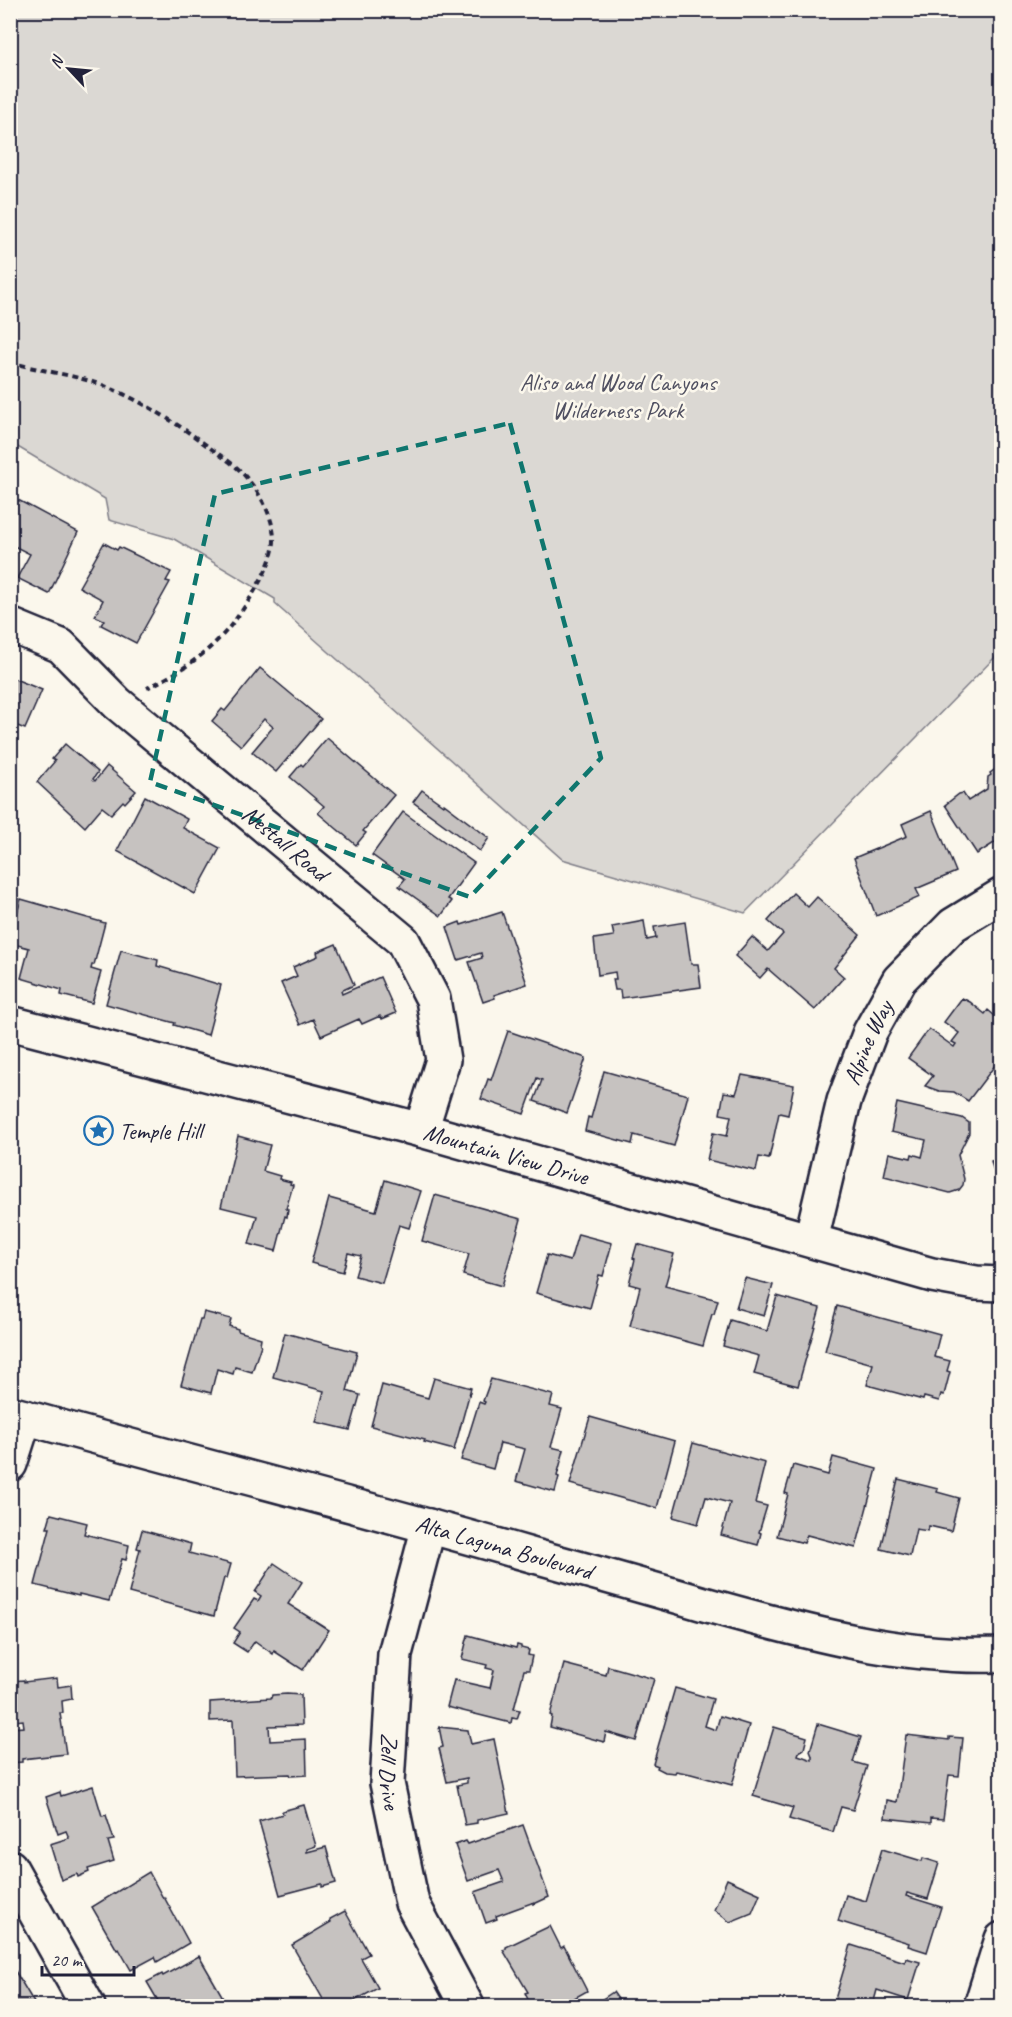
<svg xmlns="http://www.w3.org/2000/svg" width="1012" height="2017" font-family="Caveat,sans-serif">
	<rect width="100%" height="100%" fill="#fbf7ec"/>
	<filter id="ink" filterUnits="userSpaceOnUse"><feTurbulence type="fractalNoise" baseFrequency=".0167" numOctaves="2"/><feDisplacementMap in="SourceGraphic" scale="12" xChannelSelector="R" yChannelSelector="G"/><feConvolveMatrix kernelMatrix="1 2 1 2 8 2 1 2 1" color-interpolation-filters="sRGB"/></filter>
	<g filter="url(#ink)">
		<polygon fill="#dbd8d3" stroke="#7e7d87" stroke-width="1.5" points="11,10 1001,11 1001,651 745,913 562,859 275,604 275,599 174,539 109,520 105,499 11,443"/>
		<g fill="#c6c2c0" stroke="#22223b" stroke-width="1.5">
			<polygon points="18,500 78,532 49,594 17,578 30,554 10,544 11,511"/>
			<polygon points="104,543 117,550 119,547 171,572 166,581 170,582 136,643 101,625 104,620 95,616 103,600 79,587"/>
			<polygon points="260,668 321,719 276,772 252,752 273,727 264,719 241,746 212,721 222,709 225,711"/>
			<polygon points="10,677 42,690 25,729 10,723"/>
			<polygon points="327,738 394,795 363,831 366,833 356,845 318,813 324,806 290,777 301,764 303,766"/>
			<polygon points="65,744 98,772 93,779 95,781 107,766 136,791 125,803 123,801 111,814 102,807 85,827 37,782 55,761 52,759"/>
			<polygon points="1000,766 1002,838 977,854 945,805 959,794 963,793 968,801 987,789 988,777 991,775 990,773"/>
			<polygon points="422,790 443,805 444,804 489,838 480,851 413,802"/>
			<polygon points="145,796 187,819 183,828 220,848 195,894 117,851"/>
			<polygon points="931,811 956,872 916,889 920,897 876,916 854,858 907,836 902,824"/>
			<polygon points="403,812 474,863 448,899 452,901 441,916 399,886 405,879 372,855"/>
			<polygon points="793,893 808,907 817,897 860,935 834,968 844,977 815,1010 768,969 760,978 735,956 752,937 768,951 783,934 768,921"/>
			<polygon points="21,899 105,923 94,965 92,965 91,969 101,972 92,1003 61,995 62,990 21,978 29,948 10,943 10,920 12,916 16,917"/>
			<polygon points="502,912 527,984 494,995 495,998 483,1002 469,962 482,958 481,953 458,960 447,927 460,922 461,925"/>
			<polygon points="644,921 647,940 656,938 654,927 685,922 691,964 698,964 701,987 621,998 620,990 615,990 613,979 616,979 615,972 598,975 594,939 614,936 612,927"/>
			<polygon points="336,944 354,985 341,991 342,994 380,977 396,1013 382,1019 380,1016 362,1024 359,1019 321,1036 313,1019 300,1025 281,983 297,976 293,967 318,956 317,952"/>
			<polygon points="121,950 158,960 157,966 221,985 208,1035 174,1025 175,1023 106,1004"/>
			<polygon points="962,998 970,1002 985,1014 988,1010 1002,1022 1002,1056 968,1101 954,1092 939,1091 925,1086 933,1076 908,1058 929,1029 954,1047 956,1044 952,1042 959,1033 944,1022"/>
			<polygon points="508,1031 586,1058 567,1113 534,1101 542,1080 537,1078 524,1114 481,1099 488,1079 491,1080"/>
			<polygon points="604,1071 688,1095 674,1146 634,1135 632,1144 585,1131 588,1117 591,1118"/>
			<polygon points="742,1075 794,1085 788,1115 779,1113 769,1159 759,1157 756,1171 707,1160 713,1133 727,1136 731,1116 720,1114 724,1092 736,1094"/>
			<polygon points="897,1103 962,1118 969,1123 969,1133 958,1155 964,1179 963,1185 959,1190 950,1193 884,1176 889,1153 911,1158 912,1154 922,1157 926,1140 891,1132"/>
			<polygon points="238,1136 270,1145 263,1171 280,1176 279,1179 291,1182 290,1184 293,1185 286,1209 288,1209 287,1217 285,1216 276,1251 249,1244 257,1216 221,1207"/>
			<polygon points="1002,1158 1002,1201 991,1161"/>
			<polygon points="385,1180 421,1191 409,1228 399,1225 382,1283 355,1276 361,1256 348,1253 343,1272 311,1263 329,1198 376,1211"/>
			<polygon points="435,1195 521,1219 502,1286 463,1275 469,1254 422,1241"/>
			<polygon points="578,1234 612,1243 603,1276 599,1275 590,1308 536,1293 547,1255 570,1261"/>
			<polygon points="637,1244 674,1254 665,1286 718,1300 714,1314 712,1314 703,1346 630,1326 640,1287 629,1284 635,1259 633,1258"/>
			<polygon points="745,1278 773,1285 764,1316 736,1308"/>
			<polygon points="777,1296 820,1308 798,1386 754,1374 759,1356 723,1346 730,1320 767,1331"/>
			<polygon points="837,1306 940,1334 934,1357 950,1361 947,1371 950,1372 944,1395 941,1394 939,1401 924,1397 923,1400 867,1385 873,1364 825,1351"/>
			<polygon points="204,1312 231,1319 229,1326 238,1329 238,1331 261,1338 260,1344 261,1345 252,1372 235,1367 233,1374 217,1369 211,1393 181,1385 200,1319 202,1319"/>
			<polygon points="285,1333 357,1352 347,1391 360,1395 350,1430 316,1422 324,1391 273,1377"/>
			<polygon points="434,1378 471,1388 454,1450 424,1442 425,1440 371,1426 382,1385 428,1398"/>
			<polygon points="491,1379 553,1395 550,1406 562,1409 551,1447 564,1450 557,1476 559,1477 555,1492 516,1481 525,1449 500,1443 493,1469 461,1460 479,1402 484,1404 485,1402 483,1401"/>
			<polygon points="590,1417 675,1441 657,1508 570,1484"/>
			<polygon points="693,1443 765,1463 755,1503 767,1506 759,1532 761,1533 758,1545 721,1535 730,1503 706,1497 698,1524 673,1517"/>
			<polygon points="833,1457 877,1469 856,1548 807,1535 804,1543 777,1536 788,1494 785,1493 793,1465 828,1475"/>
			<polygon points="898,1479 938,1489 937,1492 959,1498 951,1531 929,1526 928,1531 916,1529 910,1556 881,1549"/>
			<polygon points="51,1514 87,1523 84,1534 129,1545 126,1560 122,1559 109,1601 79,1594 79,1596 35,1585 50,1528 47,1528"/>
			<polygon points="142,1530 191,1544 189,1553 231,1564 227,1578 224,1578 214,1616 129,1593 140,1549 137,1548"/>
			<polygon points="274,1563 302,1582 288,1604 329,1630 303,1670 274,1651 273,1654 255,1641 247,1652 233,1643 240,1632 234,1628 254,1599 258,1601 261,1596 255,1592"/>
			<polygon points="468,1635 516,1648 517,1645 521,1646 521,1648 529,1650 528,1655 532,1656 529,1670 524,1670 514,1709 520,1710 517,1719 512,1718 511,1723 447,1707 454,1680 490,1688 494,1670 486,1668 487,1665 462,1659"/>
			<polygon points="564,1664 606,1675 608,1666 654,1679 636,1741 606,1732 604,1742 550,1727 552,1716 550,1715"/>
			<polygon points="57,1678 58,1687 71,1685 72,1699 62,1701 63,1713 60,1713 66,1754 22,1759 22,1762 10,1763 10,1728 24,1727 23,1720 15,1721 10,1681 24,1680 24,1682"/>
			<polygon points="675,1688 713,1699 705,1726 716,1730 720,1716 749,1725 732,1785 691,1774 676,1771 675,1773 665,1772 657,1768 658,1766 653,1764"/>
			<polygon points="287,1694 301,1695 302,1725 269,1726 270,1741 306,1739 307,1775 291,1776 290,1774 235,1776 233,1720 210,1721 210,1702 271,1698 272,1695"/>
			<polygon points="818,1724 861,1737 853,1762 867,1766 853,1810 841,1807 833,1832 789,1819 793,1808 753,1796 774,1727 807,1737 804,1749 799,1752 798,1755 812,1760 812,1756 810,1751"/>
			<polygon points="439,1727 468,1730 471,1744 494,1739 509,1813 477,1820 477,1823 465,1825 457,1785 467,1783 467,1778 447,1782 439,1748 443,1747"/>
			<polygon points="906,1735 949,1740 949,1737 963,1738 959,1776 949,1775 943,1819 931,1818 931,1823 885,1818 887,1800 897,1802"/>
			<polygon points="93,1786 102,1816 106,1815 114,1840 108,1841 114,1861 88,1869 89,1872 78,1877 77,1874 61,1880 50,1844 69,1838 66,1831 58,1834 46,1797 60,1792 61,1796"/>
			<polygon points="304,1805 316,1846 307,1849 307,1852 326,1847 336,1883 322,1887 322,1884 280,1895 259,1821 283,1814 282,1811"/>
			<polygon points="523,1825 549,1897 534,1904 534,1902 496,1916 497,1919 486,1923 475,1892 504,1882 499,1870 468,1881 455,1845 466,1841 468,1844"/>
			<polygon points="882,1849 922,1861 923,1858 939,1863 928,1899 907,1893 906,1896 941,1907 927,1952 908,1946 909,1943 838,1921 846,1895 866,1901"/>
			<polygon points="149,1872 163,1898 164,1897 189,1943 157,1962 155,1957 131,1970 119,1949 117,1950 92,1907"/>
			<polygon points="727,1879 760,1894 752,1913 730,1922 714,1910"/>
			<polygon points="345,1911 369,1954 361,1958 378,1988 345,2006 327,2006 292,1945 331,1922 330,1919"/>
			<polygon points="550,1926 561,1948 564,1946 587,1991 567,2002 568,2004 563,2006 531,2006 525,1993 528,1992 503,1950 506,1949 506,1947"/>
			<polygon points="851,1945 905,1962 906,1958 920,1962 908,2000 877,1990 874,2001 892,2006 833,2006"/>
			<polygon points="199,1956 228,2006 187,2006 185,2004 180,2006 161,2006 147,1982 162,1974 163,1976"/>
			<polygon points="15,1971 36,2006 10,2006 10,1974"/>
			<polygon points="613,1992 623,2006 592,2006"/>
		</g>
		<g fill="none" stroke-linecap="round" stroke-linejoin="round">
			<defs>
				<g id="minor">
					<path id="s1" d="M10,625L61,646L117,703L403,941L433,999L443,1060L421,1130"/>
					<path id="s2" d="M10,1023L421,1130L932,1275L976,1283L1002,1284"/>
					<path id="s3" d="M811,1240L844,1101L870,1032L899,980L953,925L1002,895"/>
					<polyline points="10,1464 25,1417"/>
					<path id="s4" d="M429,1526L395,1654L387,1783L412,1903L467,2006"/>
					<polyline points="10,1867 88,2006"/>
				</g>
				<polyline id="tertiary" points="981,2006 1002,1939"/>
				<g id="secondary">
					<path id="s5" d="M10,1413C184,1462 358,1505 531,1555C589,1571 646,1587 704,1604C800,1631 901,1659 1002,1655"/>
				</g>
			</defs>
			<use href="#minor" stroke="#22223b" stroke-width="38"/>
			<use href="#tertiary" stroke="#22223b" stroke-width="38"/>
			<use href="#secondary" stroke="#22223b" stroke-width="38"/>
			<path stroke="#22223b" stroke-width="4" stroke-dasharray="6 4.5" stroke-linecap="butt" d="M10,362C44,372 80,375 112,389C148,404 182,427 213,450C224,458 237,466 245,476C260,493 272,514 274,537C275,556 263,576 254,592C225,640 197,664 147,688"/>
			<use href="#minor" stroke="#fbf7ec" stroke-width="33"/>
			<use href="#tertiary" stroke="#fbf7ec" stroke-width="33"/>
			<use href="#secondary" stroke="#fbf7ec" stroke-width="33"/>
		</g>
	</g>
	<path fill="none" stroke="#0f766e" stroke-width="4.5" stroke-dasharray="12 8" stroke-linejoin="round" d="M510,423L601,758L470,897L150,782L215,494Z"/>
	<defs>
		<symbol id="sight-ring" viewBox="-11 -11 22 22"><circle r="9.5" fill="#fbf7ec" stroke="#1f6fb2" stroke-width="1.5"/><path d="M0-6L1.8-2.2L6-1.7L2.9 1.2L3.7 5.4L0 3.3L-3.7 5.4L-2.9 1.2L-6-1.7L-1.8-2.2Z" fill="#1f6fb2"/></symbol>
	</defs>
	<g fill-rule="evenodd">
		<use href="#sight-ring" x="82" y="1114" width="33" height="33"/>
	</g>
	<g text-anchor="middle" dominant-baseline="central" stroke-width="5" stroke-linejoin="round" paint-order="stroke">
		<g font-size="24" fill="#505061" stroke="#fbf7ec">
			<text x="618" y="382">Aliso and Wood Canyons<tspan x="618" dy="28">Wilderness Park</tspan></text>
		</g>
		<g font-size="24" fill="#22223b" stroke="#fbf7ec">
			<text stroke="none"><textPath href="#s1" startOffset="354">Nestall Road</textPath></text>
			<text stroke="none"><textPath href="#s3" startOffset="206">Alpine Way</textPath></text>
			<text stroke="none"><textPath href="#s2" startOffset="513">Mountain View Drive</textPath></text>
			<text stroke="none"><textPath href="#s5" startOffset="512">Alta Laguna Boulevard</textPath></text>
			<text stroke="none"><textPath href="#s4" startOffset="250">Zell Drive</textPath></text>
		</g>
		<g font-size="24" fill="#22223b" stroke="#fbf7ec" text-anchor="start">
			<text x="119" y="1131">Temple Hill</text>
		</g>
	</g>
	<rect width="1012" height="2017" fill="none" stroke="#fbf7ec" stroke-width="36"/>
	<rect x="18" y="18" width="976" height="1981" fill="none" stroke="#22223b" stroke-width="2" filter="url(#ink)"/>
	<g transform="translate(69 69) rotate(296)" stroke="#fbf7ec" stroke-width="4.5" paint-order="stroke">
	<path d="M0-4.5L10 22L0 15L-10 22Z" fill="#22223b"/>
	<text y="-9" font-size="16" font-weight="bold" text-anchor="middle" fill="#22223b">N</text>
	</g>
	<path d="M42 1966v9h92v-9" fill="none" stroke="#22223b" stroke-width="3"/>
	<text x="51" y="1966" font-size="18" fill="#22223b" stroke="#fbf7ec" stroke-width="4.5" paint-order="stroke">20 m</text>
</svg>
